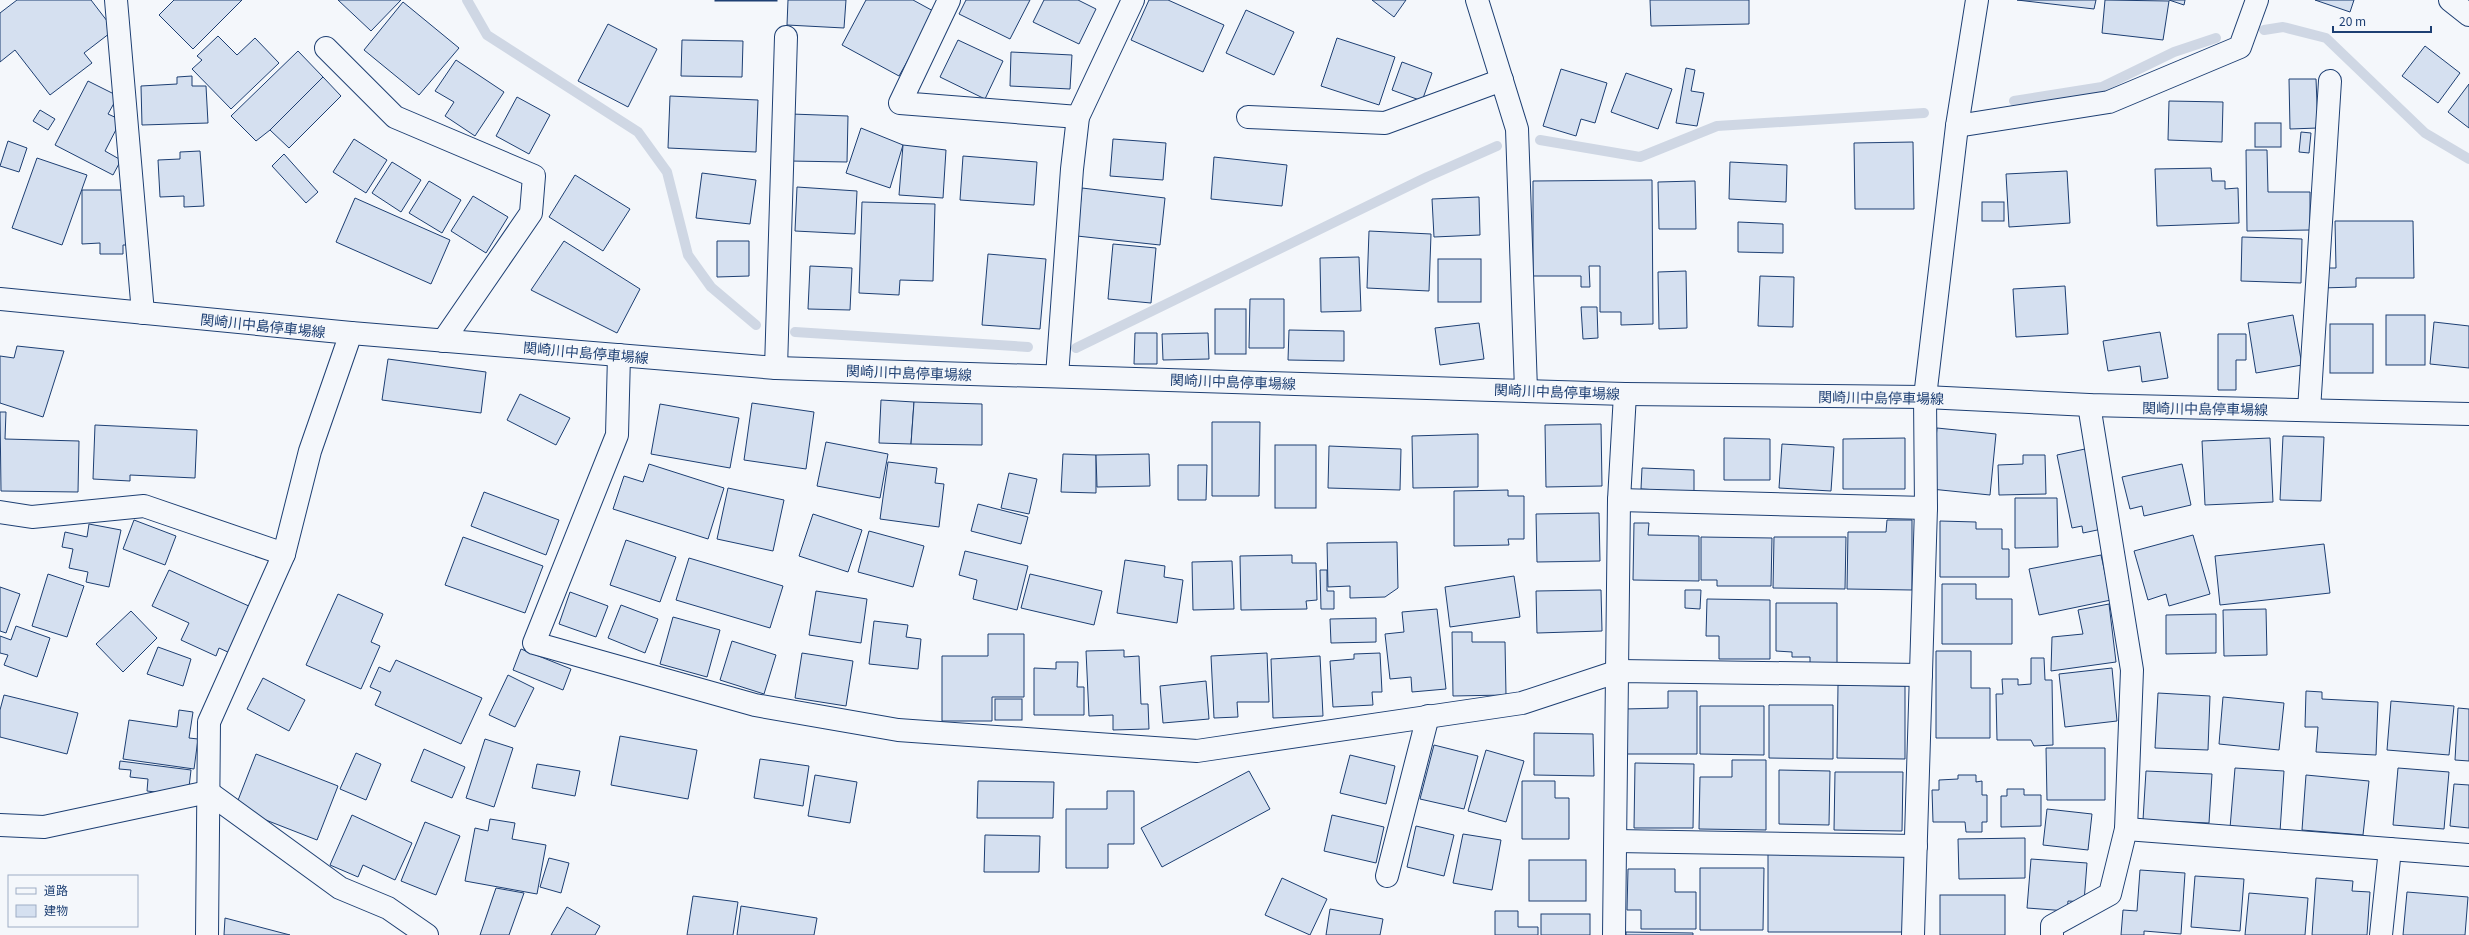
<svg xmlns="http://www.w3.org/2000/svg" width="2469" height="935" font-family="Georgia,'Noto Sans JP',serif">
	<rect width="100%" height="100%" fill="#f4f7fb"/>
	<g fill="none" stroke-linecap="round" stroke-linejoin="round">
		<g stroke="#cfd7e4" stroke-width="10">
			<polyline points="467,0 487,35 638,132 667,172 688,255 711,287 756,325"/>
			<polyline points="2264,30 2283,27 2326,38 2425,133 2469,159"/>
			<polyline points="2014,101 2102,87 2174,52 2216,38"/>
			<polyline points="1540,140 1640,157 1717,126 1924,113"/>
			<polyline points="795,332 1028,347"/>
			<polyline points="1076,348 1427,177 1497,146"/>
		</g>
	</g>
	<g fill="#d5e0f0" stroke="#1d3f73">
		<polygon points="17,0 91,0 114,30 84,53 92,63 50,95 15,50 0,62 0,13"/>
		<polygon points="174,0 242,0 193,49 159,15"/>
		<polygon points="338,0 401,0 371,31"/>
		<rect x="715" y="0" width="62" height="1"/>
		<polygon points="788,0 846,0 844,28 787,25"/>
		<polygon points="866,0 913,0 935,12 899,76 842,45"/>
		<polygon points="966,0 1030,0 1010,39 959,14"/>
		<polygon points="1044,0 1078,0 1096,9 1079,44 1033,22"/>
		<polygon points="1149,0 1168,0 1224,25 1203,72 1131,40"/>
		<polygon points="1372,0 1406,0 1394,17"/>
		<polygon points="1650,0 1749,0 1749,24 1651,26"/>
		<polygon points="2017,0 2096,0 2094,9"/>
		<polygon points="2105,0 2169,1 2163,40 2102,33"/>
		<polygon points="2169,0 2185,0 2184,5"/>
		<polygon points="2315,0 2354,0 2350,12"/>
		<polygon points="403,2 459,48 419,95 364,50"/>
		<polygon points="1246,10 1294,32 1274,75 1226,53"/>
		<polygon points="608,24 657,49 628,107 578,81"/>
		<polygon points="218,36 237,55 255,38 279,63 231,109 192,69 202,60 197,56"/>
		<polygon points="1337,38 1395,57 1379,105 1321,86"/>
		<polygon points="682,40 743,41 742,77 681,76"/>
		<polygon points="958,40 1003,61 985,99 940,77"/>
		<polygon points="2425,46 2460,73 2438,103 2402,76"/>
		<polygon points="298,51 323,77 270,130 256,141 231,116"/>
		<polygon points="1011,52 1072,55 1070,89 1010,86"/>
		<polygon points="456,60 504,92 475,136 445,116 454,102 435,91"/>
		<polygon points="1402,62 1432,73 1422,101 1392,90"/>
		<polygon points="1686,68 1695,70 1691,91 1704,93 1697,126 1676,123"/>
		<polygon points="1561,69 1607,83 1595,123 1581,119 1576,136 1543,126"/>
		<polygon points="1626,73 1672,89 1658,129 1611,112"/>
		<polygon points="192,76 192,86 206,86 208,123 142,125 141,86 177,84 177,77"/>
		<polygon points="323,77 341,96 289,148 270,130"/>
		<polygon points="2289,79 2316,79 2318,128 2290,129"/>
		<polygon points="88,81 118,96 108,114 121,120 105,151 121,160 113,175 55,145"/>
		<polygon points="2469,84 2469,128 2448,112"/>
		<polygon points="670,96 758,100 756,152 668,148"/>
		<polygon points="517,97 550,115 529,154 496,136"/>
		<polygon points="2169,101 2223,102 2222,142 2168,140"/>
		<polygon points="40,110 55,119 48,130 33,121"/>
		<polygon points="791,114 848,116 847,162 790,161"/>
		<rect x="2255" y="123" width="26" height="24"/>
		<polygon points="861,128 903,145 890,188 846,173"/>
		<polygon points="2301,132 2311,133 2309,153 2299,152"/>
		<polygon points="354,139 387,160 366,193 333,172"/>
		<polygon points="1113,139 1166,143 1163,180 1110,176"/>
		<polygon points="8,141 27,148 19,172 0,166"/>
		<polygon points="1913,142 1914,209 1855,209 1854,143"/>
		<polygon points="903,145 946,150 943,198 899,195"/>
		<polygon points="2246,150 2267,150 2268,192 2310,192 2310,230 2247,231"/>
		<polygon points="200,151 204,206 184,207 184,196 160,197 158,160 180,159 180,152"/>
		<polygon points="284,154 318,192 306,203 272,166"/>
		<polygon points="963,156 1037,162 1034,205 960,200"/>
		<polygon points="1214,157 1287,165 1282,206 1211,199"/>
		<polygon points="37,158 87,175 62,245 12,228"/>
		<polygon points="392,162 421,180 401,212 372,193"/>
		<polygon points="1730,162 1787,165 1786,202 1729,199"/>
		<polygon points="2211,168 2212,181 2225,181 2225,189 2238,188 2239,223 2157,226 2155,169"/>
		<polygon points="2067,171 2070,223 2009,227 2006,174"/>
		<polygon points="702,173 756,180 750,224 696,218"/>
		<polygon points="575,175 630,209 603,251 549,217"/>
		<polygon points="1652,180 1653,324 1621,325 1621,312 1600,312 1600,266 1589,266 1590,287 1581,287 1581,276 1533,276 1533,181"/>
		<polygon points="429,181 461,200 442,233 409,213"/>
		<polygon points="1695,181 1696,229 1659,229 1658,182"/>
		<polygon points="797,187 857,191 855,234 795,231"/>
		<polygon points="1082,188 1165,198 1160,245 1077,236"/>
		<polygon points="82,190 124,190 130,245 123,245 123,254 100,254 100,243 82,244"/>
		<polygon points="473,196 508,217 486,253 451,231"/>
		<polygon points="1479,197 1480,235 1434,237 1432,199"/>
		<polygon points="355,198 450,240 431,284 336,242"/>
		<polygon points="862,202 935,204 933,281 900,280 899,295 859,293"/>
		<rect x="1982" y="202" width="22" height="19"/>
		<polygon points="2335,221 2413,221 2414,278 2356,278 2356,287 2321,288 2321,268 2336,268"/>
		<polygon points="1738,222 1783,224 1783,253 1738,252"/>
		<polygon points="1369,231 1431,234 1429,291 1367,288"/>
		<polygon points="2242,237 2302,239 2301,283 2241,281"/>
		<polygon points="564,241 640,289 617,333 531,290"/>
		<polygon points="717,241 749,241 749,276 717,277"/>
		<polygon points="1113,244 1156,248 1151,303 1108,299"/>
		<polygon points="988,254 1046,259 1040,329 982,325"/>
		<polygon points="1359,257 1361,311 1321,312 1320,258"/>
		<rect x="1438" y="259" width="43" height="43"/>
		<polygon points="810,266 852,268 850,310 808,309"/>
		<polygon points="1686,271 1687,328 1659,329 1658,272"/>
		<polygon points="1760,276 1794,277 1793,327 1758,326"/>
		<polygon points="2065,286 2068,334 2016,337 2013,289"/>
		<polygon points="1250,299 1284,299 1284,348 1249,348"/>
		<polygon points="1581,307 1597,307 1598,338 1583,339"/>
		<rect x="1215" y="309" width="31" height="45"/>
		<polygon points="2293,315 2302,365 2256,373 2248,323"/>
		<rect x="2386" y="315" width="39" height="50"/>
		<polygon points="2434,322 2469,326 2469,368 2430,364"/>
		<polygon points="1479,323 1484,359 1440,365 1435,328"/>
		<rect x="2330" y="324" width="43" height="49"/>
		<polygon points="1289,330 1344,331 1344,361 1288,360"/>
		<polygon points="2160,332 2168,378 2142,382 2140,366 2108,371 2103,341"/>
		<polygon points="1135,333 1157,333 1157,364 1134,364"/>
		<polygon points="1208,333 1209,359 1163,360 1162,334"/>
		<polygon points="2218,334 2246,334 2246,360 2236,360 2236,390 2218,390"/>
		<polygon points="17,346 64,351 43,417 0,403 0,356 14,358"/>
		<polygon points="388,359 486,372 481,413 382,400"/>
		<polygon points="520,394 570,418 556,445 507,420"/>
		<polygon points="881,400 914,402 911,444 879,443"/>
		<polygon points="914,402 982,404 982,445 911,444"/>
		<polygon points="752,403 814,412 806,469 744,460"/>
		<polygon points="660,404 739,418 730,468 651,454"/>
		<polygon points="0,412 6,412 5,439 79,441 78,492 1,491"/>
		<polygon points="1212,422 1260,422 1259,496 1212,496"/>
		<polygon points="1601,424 1602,486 1546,487 1545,425"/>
		<polygon points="95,425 197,430 195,478 130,475 130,481 93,479"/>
		<polygon points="1937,428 1996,434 1990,495 1931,489"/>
		<polygon points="1478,434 1478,487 1413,488 1412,436"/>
		<polygon points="2283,436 2324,437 2321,501 2280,500"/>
		<polygon points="1724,438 1770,439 1770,480 1724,480"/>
		<polygon points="1905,438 1905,489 1843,489 1843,439"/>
		<polygon points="2270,438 2273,502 2205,505 2202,441"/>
		<polygon points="826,442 888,454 880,498 817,486"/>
		<polygon points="1782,444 1834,447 1831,491 1779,488"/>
		<rect x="1275" y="445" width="41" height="63"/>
		<polygon points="1329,446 1401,449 1400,490 1328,488"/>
		<polygon points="2085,449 2102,529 2083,533 2082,526 2072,528 2057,455"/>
		<polygon points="1063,454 1096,455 1096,493 1061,492"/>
		<polygon points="1149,454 1150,486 1097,487 1096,455"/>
		<polygon points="2023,455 2045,455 2046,494 1999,495 1998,465 2023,464"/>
		<polygon points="888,462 937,468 935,483 944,484 939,527 880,519"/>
		<polygon points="649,464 724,488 708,539 613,509 624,476 643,482"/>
		<polygon points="2182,464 2191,505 2144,516 2142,506 2130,509 2122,477"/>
		<polygon points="1178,465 1207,465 1206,500 1178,500"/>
		<polygon points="1642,468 1694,470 1694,492 1641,489"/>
		<polygon points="1009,473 1037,479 1029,514 1001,508"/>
		<polygon points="728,488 784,500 773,551 717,539"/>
		<polygon points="1508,490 1508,496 1524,496 1524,539 1508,539 1509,545 1454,546 1454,491"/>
		<polygon points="484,492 559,520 546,555 471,526"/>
		<polygon points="2015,498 2057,498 2058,547 2015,548"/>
		<polygon points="978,504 1028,517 1021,544 971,531"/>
		<polygon points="1599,513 1600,561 1537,562 1536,514"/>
		<polygon points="813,514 862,530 848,572 799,556"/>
		<polygon points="134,520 176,536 165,565 123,549"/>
		<polygon points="1887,520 1912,520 1912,590 1847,589 1848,532 1886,532"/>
		<polygon points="1940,521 1976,522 1976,529 2002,529 2002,549 2009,549 2009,577 1940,577"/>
		<polygon points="1634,523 1649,523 1648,535 1699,536 1699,581 1633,580"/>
		<polygon points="89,524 121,530 109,587 86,582 88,572 69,568 73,549 62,547 65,532 87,537"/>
		<polygon points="869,531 924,546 913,587 858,572"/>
		<polygon points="2193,535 2210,594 2169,606 2166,594 2148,600 2134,551"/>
		<polygon points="463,537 543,566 525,613 445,585"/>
		<polygon points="1701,537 1772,538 1771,586 1717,586 1717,580 1701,580"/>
		<polygon points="1774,537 1846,537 1845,589 1773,588"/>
		<polygon points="626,540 676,557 660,602 610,585"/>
		<polygon points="1397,542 1398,588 1385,597 1350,598 1350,586 1328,587 1327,543"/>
		<polygon points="2324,544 2330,593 2220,605 2215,556"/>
		<polygon points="965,551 1028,566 1017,610 973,599 977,580 959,575"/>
		<polygon points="1292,555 1292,563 1316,563 1317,600 1306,601 1307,609 1241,610 1240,556"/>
		<polygon points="2101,555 2111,600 2039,615 2029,569"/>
		<polygon points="689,558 783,586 770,628 676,600"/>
		<polygon points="1125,560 1165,566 1164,577 1183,580 1177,623 1117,613"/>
		<polygon points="1232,561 1234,609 1193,610 1192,562"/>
		<polygon points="169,570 251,607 230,653 219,648 216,656 181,640 189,623 152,606"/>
		<polygon points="1320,570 1327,570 1327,591 1334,591 1334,609 1321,609"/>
		<polygon points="48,574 84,586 67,637 32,626"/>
		<polygon points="1030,574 1102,591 1094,625 1021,608"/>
		<polygon points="1514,576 1520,617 1450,627 1445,587"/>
		<polygon points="1942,584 1976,584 1976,599 2012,599 2012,644 1942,644"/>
		<polygon points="0,587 20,594 6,633 0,631"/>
		<polygon points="1601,590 1602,631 1537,633 1536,591"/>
		<polygon points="1685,590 1701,590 1700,609 1685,608"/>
		<polygon points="816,591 867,599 861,643 809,635"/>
		<polygon points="570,592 608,606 596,637 559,624"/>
		<polygon points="338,594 383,614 371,642 380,646 361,689 306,665"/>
		<polygon points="1707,599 1770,600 1770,659 1719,659 1719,636 1706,636"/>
		<polygon points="1776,603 1837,603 1837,664 1810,664 1810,657 1792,657 1792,652 1776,651"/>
		<polygon points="2109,604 2116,662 2051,671 2052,637 2083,634 2078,610"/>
		<polygon points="621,605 658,619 645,653 608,638"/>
		<polygon points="1437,609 1446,689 1412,692 1411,677 1390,679 1385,634 1404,632 1402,612"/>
		<polygon points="2266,609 2267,655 2224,656 2223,610"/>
		<polygon points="131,611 157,638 123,672 96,644"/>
		<polygon points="2216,614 2216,653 2166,654 2166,615"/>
		<polygon points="673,617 720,630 707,677 660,664"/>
		<polygon points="1376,618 1376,642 1331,643 1330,619"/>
		<polygon points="874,621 908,625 906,637 921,639 918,669 869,664"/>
		<polygon points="16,626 50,638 37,677 4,665 8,655 0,653 0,636 11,640"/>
		<polygon points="1452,632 1472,632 1472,642 1505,642 1506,695 1453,696"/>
		<polygon points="988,634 1024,634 1024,697 992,697 992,721 942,721 942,656 988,656"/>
		<polygon points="732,641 776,655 764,694 720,680"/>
		<polygon points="158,647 191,659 183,686 147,674"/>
		<polygon points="521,649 571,669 563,690 513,670"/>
		<polygon points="1124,650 1124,657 1139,656 1141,704 1148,704 1149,729 1113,730 1113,715 1089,716 1086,651"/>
		<polygon points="1936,651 1971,651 1971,688 1990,688 1990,738 1936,738"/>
		<polygon points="802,653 853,661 846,706 795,698"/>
		<polygon points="1267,653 1269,702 1237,702 1238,717 1214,718 1211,656"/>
		<polygon points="1380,653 1382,692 1372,692 1373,705 1333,707 1330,661 1354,659 1354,654"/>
		<polygon points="1320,656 1323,716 1273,718 1271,659"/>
		<polygon points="2031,658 2044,658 2045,680 2052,680 2053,745 2034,746 2031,740 1997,740 1996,694 2003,694 2002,679 2018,679 2018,685 2031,684"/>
		<polygon points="396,660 482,698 461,744 375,705 381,692 370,687 379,667 390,672"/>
		<polygon points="1056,662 1078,662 1077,687 1084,687 1084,715 1034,715 1034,668 1056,669"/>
		<polygon points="2112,668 2117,721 2065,727 2059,674"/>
		<polygon points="508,675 534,688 515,727 489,715"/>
		<polygon points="263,678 305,700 289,731 247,709"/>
		<polygon points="1206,681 1209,719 1163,723 1160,686"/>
		<polygon points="1838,685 1905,686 1905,759 1837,758"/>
		<polygon points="1668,691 1697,691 1697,754 1625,754 1624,709 1668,708"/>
		<polygon points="2306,691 2322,692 2322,699 2378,702 2376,755 2316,752 2318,727 2305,727"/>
		<polygon points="2158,693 2210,696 2208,750 2155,748"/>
		<polygon points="4,695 78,713 67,754 0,737 0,710"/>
		<polygon points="2223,697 2284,703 2279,750 2219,744"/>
		<rect x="995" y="699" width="27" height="21"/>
		<polygon points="2391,701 2454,706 2449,755 2387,750"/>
		<polygon points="1769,705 1833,705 1833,759 1769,758"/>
		<polygon points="1700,706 1764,706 1764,755 1700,754"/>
		<polygon points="2458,708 2469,709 2469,761 2455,760"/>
		<polygon points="179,710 193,712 189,738 198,739 194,769 123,759 129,720 177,727"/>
		<polygon points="1534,733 1593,734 1594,776 1534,775"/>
		<polygon points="620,736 697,750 688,799 611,785"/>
		<polygon points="485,739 513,748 494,807 466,798"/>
		<polygon points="1434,745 1478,756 1464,809 1420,799"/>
		<polygon points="2046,748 2105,748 2105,800 2047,800"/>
		<polygon points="424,749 465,767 452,798 411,781"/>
		<polygon points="1486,750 1524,761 1506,822 1468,811"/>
		<polygon points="356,753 381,764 366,800 340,789"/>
		<polygon points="256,754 338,786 317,840 235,808"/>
		<polygon points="1350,755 1395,766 1386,804 1340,793"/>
		<polygon points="760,759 809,766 803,806 754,798"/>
		<polygon points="1732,760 1766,760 1766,830 1699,829 1700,777 1732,777"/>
		<polygon points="120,761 191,770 188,796 147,791 148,779 130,777 131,770 119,769"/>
		<polygon points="1635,763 1694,764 1693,828 1634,828"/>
		<polygon points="537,764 580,771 575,796 532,788"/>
		<polygon points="2235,768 2284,771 2280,832 2230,828"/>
		<polygon points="2398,768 2449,772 2444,829 2393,825"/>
		<polygon points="1779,770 1830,771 1829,825 1779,824"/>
		<polygon points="1249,771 1270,809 1162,867 1141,828"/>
		<polygon points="2146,771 2212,774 2209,823 2143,820"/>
		<polygon points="1835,772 1903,772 1902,831 1834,830"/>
		<polygon points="815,775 857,782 850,823 808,816"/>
		<polygon points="1958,775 1976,775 1976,782 1982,781 1982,795 1987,795 1987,822 1982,822 1982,832 1966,832 1965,822 1933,822 1932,790 1939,790 1939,780 1958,779"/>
		<polygon points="2306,775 2369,781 2363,835 2302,830"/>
		<polygon points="978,781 1054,782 1053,818 977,818"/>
		<polygon points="1522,781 1555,781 1555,798 1569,798 1569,839 1522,839"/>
		<polygon points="2454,784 2469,785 2469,828 2450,826"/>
		<polygon points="2007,789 2024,789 2024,795 2041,795 2041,826 2001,827 2001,796 2007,796"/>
		<polygon points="1107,791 1134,791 1134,844 1108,844 1108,868 1066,868 1066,809 1107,809"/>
		<polygon points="2047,809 2092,814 2088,850 2043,845"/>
		<polygon points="352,815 412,843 395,880 363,865 358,877 330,865"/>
		<polygon points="1332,815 1384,827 1376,863 1324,851"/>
		<polygon points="490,819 515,823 512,839 546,845 537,894 465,881 475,828 488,831"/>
		<polygon points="425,822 460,836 436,895 401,881"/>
		<polygon points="1416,826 1454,835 1444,876 1407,867"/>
		<polygon points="1463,834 1501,840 1492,890 1453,883"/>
		<polygon points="985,835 1040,836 1039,872 984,872"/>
		<polygon points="2025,838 2025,878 1959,879 1958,839"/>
		<polygon points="1768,854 1906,855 1905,932 1768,932"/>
		<polygon points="549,858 569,863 561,893 540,887"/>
		<polygon points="2031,859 2087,863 2084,902 2068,901 2067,911 2027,908"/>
		<rect x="1529" y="860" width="57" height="41"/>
		<polygon points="1700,868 1764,868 1763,930 1700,930"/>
		<polygon points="1628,869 1675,869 1675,892 1696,892 1696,929 1641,929 1641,910 1627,910"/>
		<polygon points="2140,870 2185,873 2181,934 2144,931 2144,935 2121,935 2123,910 2137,911"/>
		<polygon points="2195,876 2244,879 2240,931 2191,927"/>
		<polygon points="1282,878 1327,899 1310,935 1265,915"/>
		<polygon points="2316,878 2353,881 2352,891 2370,892 2367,935 2312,935"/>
		<polygon points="496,888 524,893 509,935 480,935"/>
		<polygon points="2407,892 2468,897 2465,935 2403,935"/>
		<polygon points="2249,893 2308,898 2305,935 2245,935"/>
		<rect x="1940" y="895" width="65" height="40"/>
		<polygon points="693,896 738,902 733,935 687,935"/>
		<polygon points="741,906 817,918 814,935 737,935"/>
		<polygon points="567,907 600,926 595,935 551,935"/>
		<polygon points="1330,909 1383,919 1380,935 1326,935"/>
		<polygon points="1495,911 1518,911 1518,927 1538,927 1538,935 1495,935"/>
		<rect x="1541" y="914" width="49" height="21"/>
		<polygon points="225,918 290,935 224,935"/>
		<polygon points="1626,932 1693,933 1693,935 1626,935"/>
	</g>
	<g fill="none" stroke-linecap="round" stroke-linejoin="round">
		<defs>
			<g id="minor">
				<polyline points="116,0 143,313"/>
				<polyline points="949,0 900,103 1078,117"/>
				<polyline points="1477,0 1517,129 1526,390"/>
				<polyline points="2450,0 2469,15"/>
				<polyline points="326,48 395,117 534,176 531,213 443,341"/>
				<polyline points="1248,117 1385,123 1502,80"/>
				<polyline points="1957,126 2109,102 2240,47 2257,0"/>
				<polyline points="619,355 617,435 534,643 755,705 898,730 1197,751 1522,703 1619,671 1921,675"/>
				<polyline points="776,368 786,37"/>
				<polyline points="1057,376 1072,169 1078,117 1133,0"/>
				<polyline points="2309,410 2330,81"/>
				<polyline points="1619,500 1926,508"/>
				<polyline points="0,512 32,517 144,506 284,554 310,451 351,333"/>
				<polyline points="0,825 44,827 208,792 340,888 388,908 427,935"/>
				<polyline points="2126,829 2469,855"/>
				<polyline points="1616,841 1916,846"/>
				<polyline points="1387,876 1428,716"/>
				<polyline points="207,935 209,722 284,554"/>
				<polyline points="1614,935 1619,500 1625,394"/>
				<polyline points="1913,935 1926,508 1925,397"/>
				<polyline points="2052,935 2052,926 2110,894 2126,829 2132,670 2089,405"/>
				<polyline points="2381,935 2390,849"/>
			</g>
			<polyline id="tertiary" points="1925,397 1957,126 1977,0"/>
			<polyline id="secondary" points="0,299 351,333 776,368 1625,394 1925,397 2089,405 2469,414"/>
		</defs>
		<use href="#minor" stroke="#1d3f73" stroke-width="24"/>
		<use href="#tertiary" stroke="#1d3f73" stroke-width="24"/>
		<use href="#secondary" stroke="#1d3f73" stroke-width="24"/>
		<use href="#minor" stroke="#f4f7fb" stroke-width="22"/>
		<use href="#tertiary" stroke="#f4f7fb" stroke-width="22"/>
		<use href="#secondary" stroke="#f4f7fb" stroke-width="22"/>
	</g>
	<g text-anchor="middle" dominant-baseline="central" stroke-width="3" stroke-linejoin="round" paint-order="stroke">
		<g font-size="14" fill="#1d3f73" stroke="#f4f7fb">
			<text transform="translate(263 325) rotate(6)">関崎川中島停車場線</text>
			<text transform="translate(586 352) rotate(5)">関崎川中島停車場線</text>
			<text transform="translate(909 372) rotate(2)">関崎川中島停車場線</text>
			<text transform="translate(1233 381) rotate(2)">関崎川中島停車場線</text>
			<text transform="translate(1557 391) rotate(2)">関崎川中島停車場線</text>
			<text transform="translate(1881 397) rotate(1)">関崎川中島停車場線</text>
			<text transform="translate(2205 408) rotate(1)">関崎川中島停車場線</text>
		</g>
	</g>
	<rect x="8" y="875" width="130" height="52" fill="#f4f7fb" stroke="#9eadc5"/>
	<rect x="16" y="888" width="20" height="6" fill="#f4f7fb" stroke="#9eadc5"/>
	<text x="44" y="895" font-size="12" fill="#1d3f73">道路</text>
	<rect x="16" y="905" width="20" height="12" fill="#d5e0f0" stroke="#9eadc5"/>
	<text x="44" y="915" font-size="12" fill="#1d3f73">建物</text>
	<path d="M2333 26v6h98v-6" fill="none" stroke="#1d3f73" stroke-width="2"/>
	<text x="2339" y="26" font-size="12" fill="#1d3f73" stroke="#f4f7fb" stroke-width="3" paint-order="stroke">20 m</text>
</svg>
